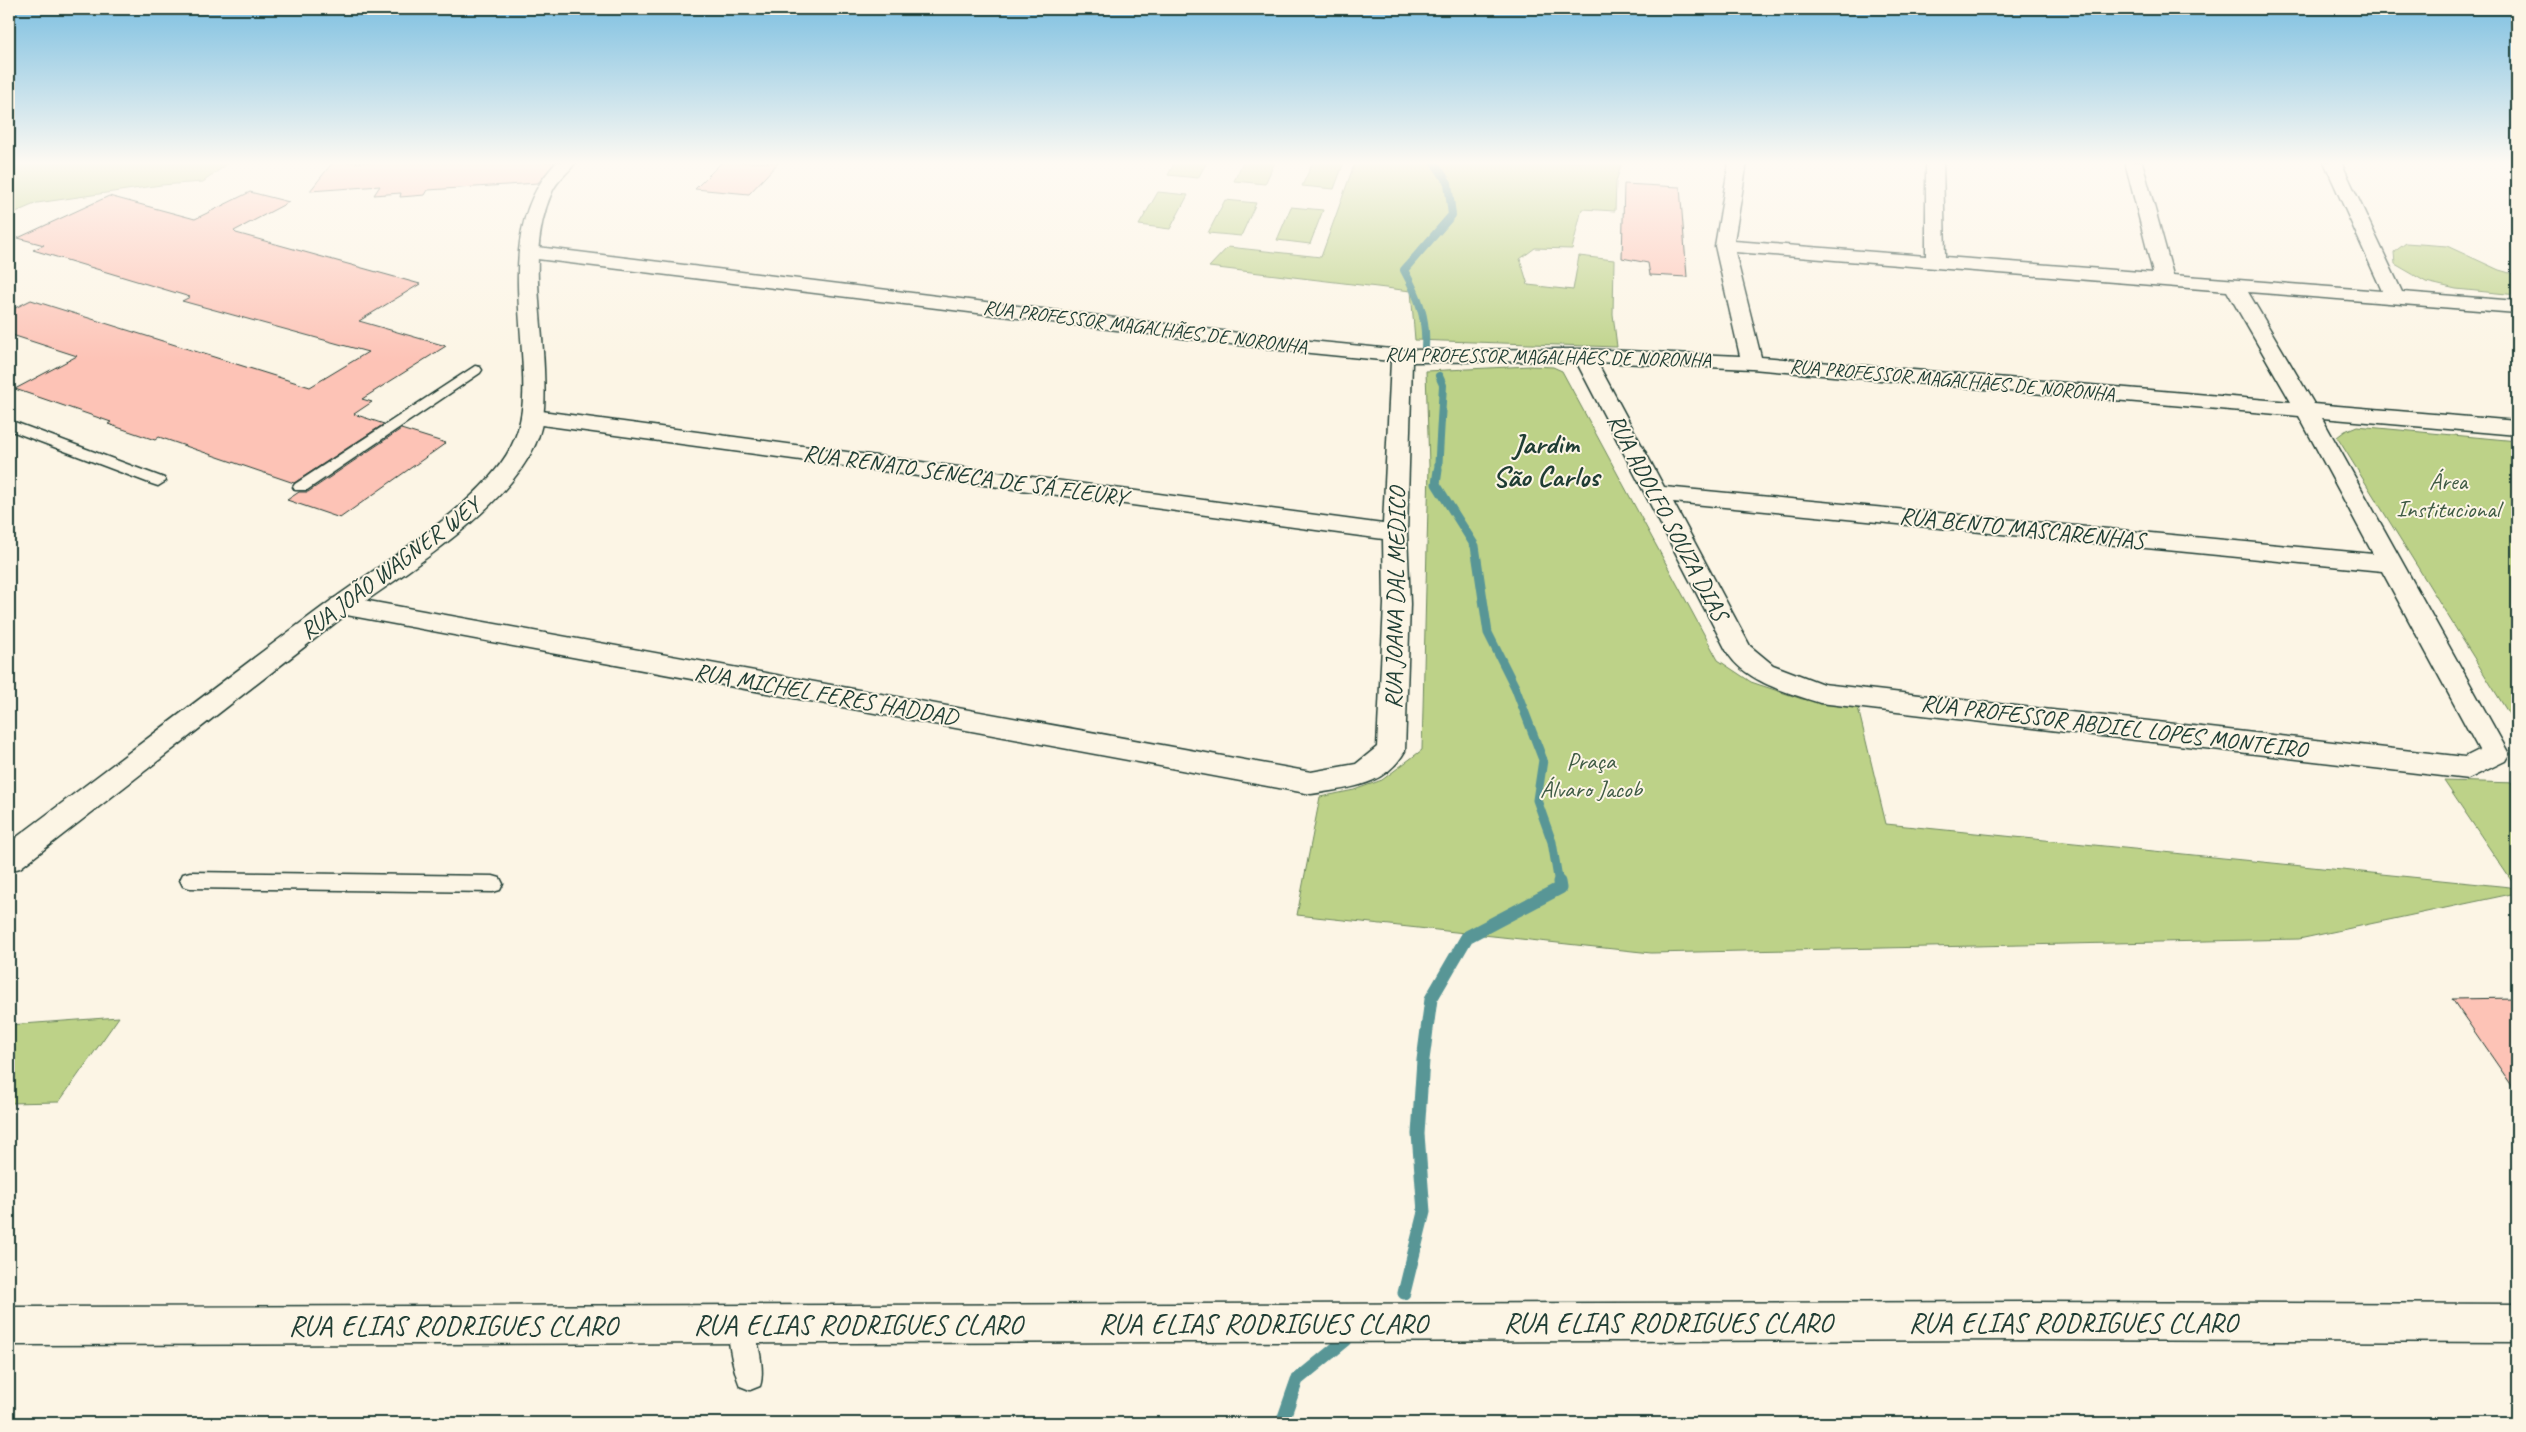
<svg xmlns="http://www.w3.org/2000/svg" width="2526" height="1432" font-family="Caveat,sans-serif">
	<rect width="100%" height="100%" fill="#fcf5e5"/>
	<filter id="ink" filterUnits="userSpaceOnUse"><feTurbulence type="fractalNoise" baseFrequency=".02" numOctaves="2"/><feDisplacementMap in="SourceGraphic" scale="10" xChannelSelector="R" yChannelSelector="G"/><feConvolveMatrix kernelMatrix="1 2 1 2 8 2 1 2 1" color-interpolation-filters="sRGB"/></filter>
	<g filter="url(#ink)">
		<g fill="#bdd288" stroke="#6e885e">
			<polygon points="9,162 230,162 203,182 161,185 37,203 9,215"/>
			<polygon points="1175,162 1207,162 1198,178 1168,175"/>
			<polygon points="1243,162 1275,162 1265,184 1234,181"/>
			<polygon points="1313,162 1344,162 1334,189 1302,186"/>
			<polygon points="1355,162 1622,162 1616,182 1615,211 1582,209 1572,249 1535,248 1520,259 1528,285 1573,290 1579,256 1614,260 1613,314 1617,347 1415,340 1411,291 1209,267 1228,247 1321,257"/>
			<polygon points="1158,192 1188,195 1170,229 1139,225"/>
			<polygon points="1225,200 1256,203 1241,236 1208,233"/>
			<polygon points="1291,207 1323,210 1310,244 1277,240"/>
			<polygon points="2406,243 2447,246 2499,270 2517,275 2517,295 2456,289 2426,282 2395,264 2394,252"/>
			<polygon points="1530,366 1553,367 1562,371 1718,660 1751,682 1802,699 1858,708 1886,824 2510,887 2516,893 2299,939 1651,953 1297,915 1320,797 1354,790 1382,780 1422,750 1429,466 1426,371"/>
			<polygon points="2357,426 2517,441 2517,727 2337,437 2345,431"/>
			<polygon points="2444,781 2517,783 2517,889"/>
			<polygon points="119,1017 59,1102 9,1103 9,1025"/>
		</g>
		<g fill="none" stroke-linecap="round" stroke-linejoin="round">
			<g stroke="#599696" stroke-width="8">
				<path d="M1425,347C1427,317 1418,296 1404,270L1452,215L1448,183L1434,162"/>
				<polyline points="1438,472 1443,385 1439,376"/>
			</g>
			<polyline stroke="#599696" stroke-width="9" points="1438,470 1436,484 1475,546 1488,633 1515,687 1543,760 1537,800 1552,842 1559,884"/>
			<g stroke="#599696" stroke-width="13">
				<polyline points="1404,1293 1424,1212 1418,1134 1423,1060 1431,999 1467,937 1560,888 1559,882"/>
				<polyline points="1282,1423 1297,1380 1346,1340"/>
			</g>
		</g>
		<g fill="#fdc3b6" stroke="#1f3d34">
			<polygon points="333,162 555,162 538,183 428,190 425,195 400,197 401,193 374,195 380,186 310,191"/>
			<polygon points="722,162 779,162 749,194 695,189"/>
			<polygon points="1624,184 1680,187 1687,277 1650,275 1648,263 1622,258"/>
			<polygon points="250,192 289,202 234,231 236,233 420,284 359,321 446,346 362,399 372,402 354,414 384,424 294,483 159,437 155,440 108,424 111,422 15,389 77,356 9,334 9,311 31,300 310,387 368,352 182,301 190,297 33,250 44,245 18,238 109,196 195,219"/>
			<polygon points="401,429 446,443 340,518 287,500 299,492 308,492"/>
			<polygon points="2517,998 2517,1093 2452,999"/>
		</g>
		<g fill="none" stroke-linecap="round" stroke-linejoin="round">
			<defs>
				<g id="lane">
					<polygon points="475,366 480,367 482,370 480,373 307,490 295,490 293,487 295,484"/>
					<polygon points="9,420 164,478 166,481 158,486 152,484 9,430"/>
					<polygon points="190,872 493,876 500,878 503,884 500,890 493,892 190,888 183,886 180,880 183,874"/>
					<path d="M740,1311L749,1315C756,1332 766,1369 760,1386L750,1390L740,1386C733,1369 724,1331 731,1315Z"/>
				</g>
				<g id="street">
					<path d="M1729,162H1747L1734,241L1926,256V162H1943L1945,257L2153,273L2125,162H2142L2173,275L2382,291L2324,162H2341L2402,292L2517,301V313L2248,292L2314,404L2517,421V435L2322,418L2509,754L2505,761L2468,779L1820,703C1789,693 1745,682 1727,652L1576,361L1412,362L1407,533L1410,604L1405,751C1385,787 1347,788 1311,794L341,614L332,611L328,605L332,599L341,596L1311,772L1356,764L1377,747L1384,604L1383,539L534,424L526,422L523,417L526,412L534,410L1383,524L1391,361L1280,350L529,258L522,256L520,252L522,248L529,246L1280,338L1402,350L1583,349L1740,356L1715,246ZM1735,252L2227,291L2291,402L1761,357ZM1597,362L1752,369L2299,416L2373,554L1664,487ZM1673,502L2382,571L2479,750L2465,757L1823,684L1773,665L1750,646Z"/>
					<polygon points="2035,1302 2517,1304 2517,1342 2035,1340 9,1345 9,1307"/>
				</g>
				<path id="secondary" d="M557,162H576C568,173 557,180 552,192C527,249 542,310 544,369C545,395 546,422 535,445C501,517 396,577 334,624C229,705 125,787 20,868L9,871V843C116,763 222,681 329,602C382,563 482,504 511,447C523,424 524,398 523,373C521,302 501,219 557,162Z"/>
			</defs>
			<use href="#lane" stroke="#1f3d34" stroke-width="3"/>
			<use href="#street" stroke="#1f3d34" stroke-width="3"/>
			<use href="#secondary" stroke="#1f3d34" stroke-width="3"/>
			<use href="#lane" fill="#fcf5e5" fill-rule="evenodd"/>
			<use href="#street" fill="#fcf5e5" fill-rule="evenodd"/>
			<use href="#secondary" fill="#fcf5e5" fill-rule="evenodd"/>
		</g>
	</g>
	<linearGradient id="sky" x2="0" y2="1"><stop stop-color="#7ec0e1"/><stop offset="0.45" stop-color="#fefaf3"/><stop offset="1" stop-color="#fefaf3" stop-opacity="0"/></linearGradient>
	<rect width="2526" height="362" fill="url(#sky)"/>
	<g text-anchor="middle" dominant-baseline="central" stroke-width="4" stroke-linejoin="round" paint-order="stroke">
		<g font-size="20" fill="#1f3d34" stroke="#fcf5e5">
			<text transform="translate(1145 327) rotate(7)">RUA PROFESSOR MAGALHÃES DE NORONHA</text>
			<text transform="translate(1548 357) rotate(1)">RUA PROFESSOR MAGALHÃES DE NORONHA</text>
			<text transform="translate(1952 380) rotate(5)">RUA PROFESSOR MAGALHÃES DE NORONHA</text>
		</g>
		<g font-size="24" fill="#1f3d34" stroke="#fcf5e5">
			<text transform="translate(965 475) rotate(8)">RUA RENATO SENECA DE SÁ FLEURY</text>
			<text transform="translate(1668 517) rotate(62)">RUA ADOLFO SOUZA DIAS</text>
			<text transform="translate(2022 528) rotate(6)">RUA BENTO MASCARENHAS</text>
			<text transform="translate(390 568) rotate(-37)">RUA JOÃO WAGNER WEY</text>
			<text transform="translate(1395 598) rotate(-89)">RUA JOANA DAL MEDICO</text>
			<text transform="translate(826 694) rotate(10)">RUA MICHEL FERES HADDAD</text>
			<text transform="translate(2114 726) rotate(7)">RUA PROFESSOR ABDIEL LOPES MONTEIRO</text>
		</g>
		<g font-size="24" fill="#3f5b45" stroke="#fcf5e5">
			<text x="2448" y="481">Área<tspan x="2448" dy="28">Institucional</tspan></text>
			<text x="1591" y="761">Praça<tspan x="1591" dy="28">Álvaro Jacob</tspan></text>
		</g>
		<g font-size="29" font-weight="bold" fill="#1f3d34" stroke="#fcf5e5">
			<text x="1546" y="443">Jardim<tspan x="1546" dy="33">São Carlos</tspan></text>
		</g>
		<g font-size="29" fill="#1f3d34" stroke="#fcf5e5">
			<text x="1668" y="1322">RUA ELIAS RODRIGUES CLARO</text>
			<text x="2073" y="1322">RUA ELIAS RODRIGUES CLARO</text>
			<text x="1263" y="1323">RUA ELIAS RODRIGUES CLARO</text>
			<text x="858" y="1324">RUA ELIAS RODRIGUES CLARO</text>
			<text x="453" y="1325">RUA ELIAS RODRIGUES CLARO</text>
		</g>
	</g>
	<rect width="2526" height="1432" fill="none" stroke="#fcf5e5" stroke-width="30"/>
	<rect x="15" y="15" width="2496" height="1402" fill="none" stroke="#1f3d34" stroke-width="2" filter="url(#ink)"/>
</svg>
